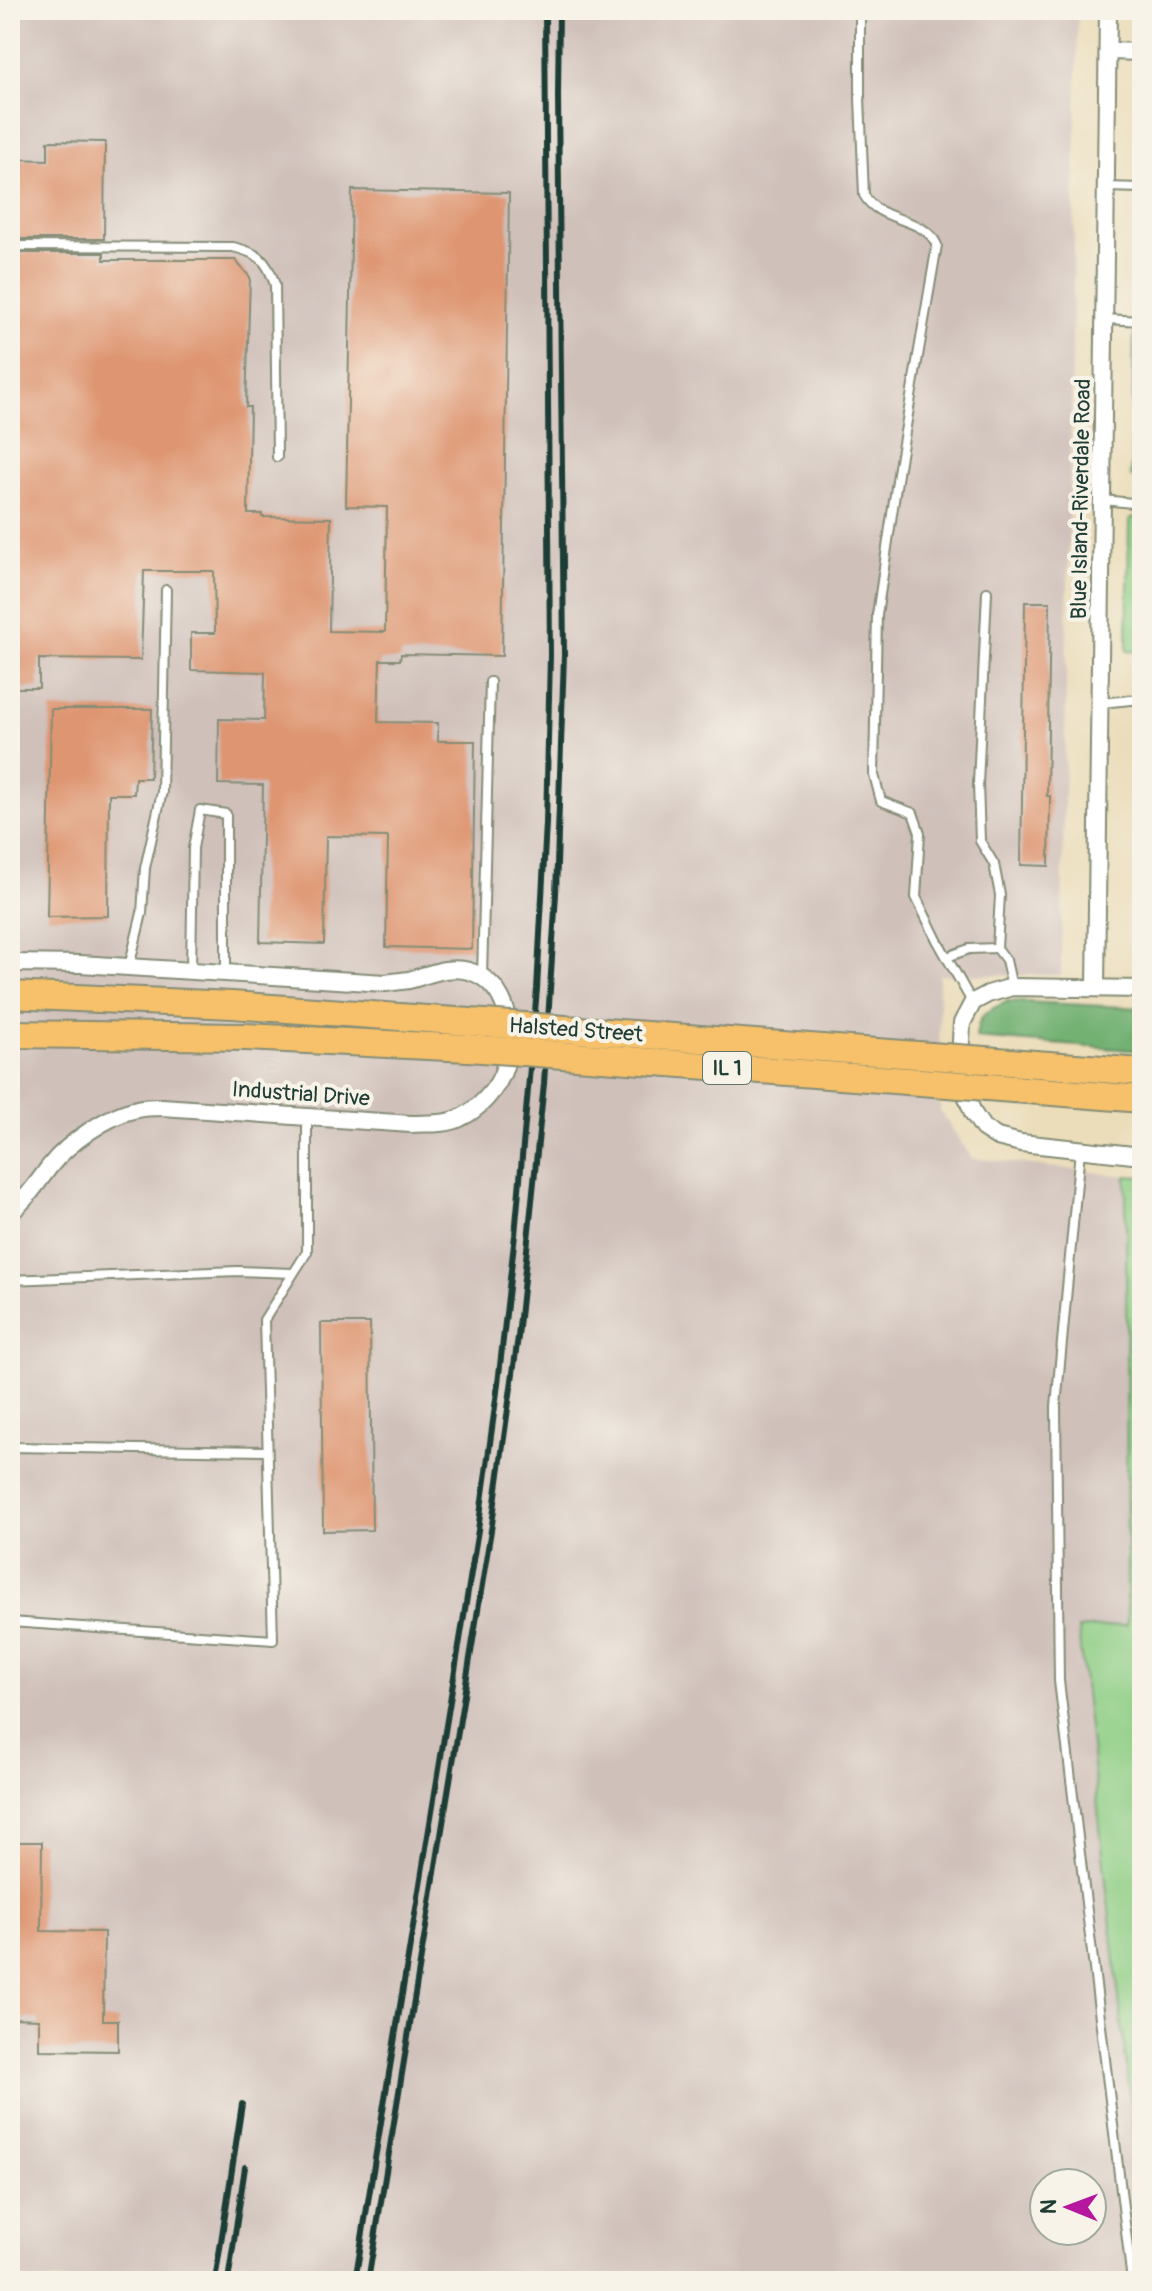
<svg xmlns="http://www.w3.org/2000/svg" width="1152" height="2291" font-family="Pangolin,sans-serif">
	<rect width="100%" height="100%" fill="#f7f3e8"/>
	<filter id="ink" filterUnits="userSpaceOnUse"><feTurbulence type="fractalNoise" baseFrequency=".0125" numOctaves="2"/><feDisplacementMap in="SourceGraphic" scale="16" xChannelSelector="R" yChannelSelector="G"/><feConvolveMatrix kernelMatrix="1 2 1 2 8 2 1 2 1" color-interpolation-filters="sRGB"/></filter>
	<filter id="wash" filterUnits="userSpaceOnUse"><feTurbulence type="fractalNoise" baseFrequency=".006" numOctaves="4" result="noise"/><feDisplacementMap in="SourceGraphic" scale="32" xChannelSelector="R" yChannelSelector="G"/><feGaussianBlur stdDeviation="1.8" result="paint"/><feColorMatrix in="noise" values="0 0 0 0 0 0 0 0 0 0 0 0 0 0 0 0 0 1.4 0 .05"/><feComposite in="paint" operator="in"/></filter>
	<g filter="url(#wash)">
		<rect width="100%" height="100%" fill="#ebddba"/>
		<path fill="#cfc0ba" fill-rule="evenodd" d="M10,10H1078L1061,975H939L940,1111L972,1158L1126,1176L1127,1625L1078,1630L1142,2206V2281H10ZM1044,2183H1092V2231H1044Z"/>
		<g fill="#8ece85" stroke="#56865c" stroke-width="2">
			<polygon points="1134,333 1142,335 1142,477 1131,477"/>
			<polygon points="1134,517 1142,517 1142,657 1140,652 1127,651 1129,520"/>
			<polygon points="1126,1176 1142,1177 1142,2206 1078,1629 1127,1625"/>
		</g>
		<path fill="#72b172" stroke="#487753" stroke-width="2" d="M1008,1001L1142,1008V1051L976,1038C978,1013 987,1011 1008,1001Z"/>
		<g id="blocks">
			<g fill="#de9571">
				<polygon points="48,141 105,142 104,239 10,239 10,159 48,160"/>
				<polygon points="352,190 509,193 502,656 401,654 400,660 380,660 378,722 438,723 438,741 475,741 472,949 386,947 388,837 326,836 324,944 260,942 263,785 218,784 219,719 264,720 265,672 191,670 191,633 215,633 214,571 144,571 141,660 39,659 39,688 10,688 10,253 104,253 104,260 235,260 250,277 246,407 250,407 248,514 262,514 262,517 331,518 329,631 385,632 387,507 346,506"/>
				<polygon points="1025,602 1050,602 1047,796 1050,796 1049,866 1021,865"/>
				<polygon points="51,709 152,709 150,778 135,778 134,794 109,794 108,916 47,917"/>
				<polygon points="321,1323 370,1323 372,1530 323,1531"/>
				<polygon points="10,1842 42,1842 41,1931 104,1932 103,2020 118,2020 118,2051 39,2050 39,2019 10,2018"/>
			</g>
		</g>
	</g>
	<g filter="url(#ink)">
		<use href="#blocks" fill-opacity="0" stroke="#858d77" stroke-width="2"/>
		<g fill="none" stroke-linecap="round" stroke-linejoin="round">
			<defs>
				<g id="lane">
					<path d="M860,10V98L864,195C879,223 924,216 937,245L899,467L877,615L874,775L881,801L913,813L920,833L916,897L937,940L972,1002"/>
					<polyline points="1106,187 1142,188"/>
					<path d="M10,246L233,247C258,253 267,259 275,285L277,457"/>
					<polyline points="1105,319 1142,321"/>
					<polyline points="1103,500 1142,504"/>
					<polyline points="1100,703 1142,699"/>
					<polyline points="997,948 1006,960 1012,987"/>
					<polyline points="947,957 969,949 997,948 1000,895 994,864 980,841 978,784 987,592"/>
					<polyline points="129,967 142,913 145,868 162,792 166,590"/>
					<polyline points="191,970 193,848 200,810 226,814 226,973"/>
					<polyline points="482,976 490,682"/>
					<polyline points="1080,1150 1056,1406 1059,1681 1132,2281"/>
					<polyline points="10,1280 238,1271 293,1273"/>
					<polyline points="10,1447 267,1451"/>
					<polyline points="10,1622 273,1640 264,1320 307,1252 307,1117"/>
				</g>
				<g id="street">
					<polyline points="1108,51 1142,52"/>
					<path d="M10,963L80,964L385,983C393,982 401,981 409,980C429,975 447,965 469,971C509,983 517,1035 504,1069C498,1089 478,1110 460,1118C446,1125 427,1123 411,1124L162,1107C154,1107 145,1107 137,1109C108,1115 68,1143 50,1166C37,1183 26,1200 10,1213"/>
					<polyline points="1096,988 1108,10"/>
					<polyline points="1142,989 1012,987 988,994 973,1002 962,1023 960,1058 964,1090 973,1113 983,1128 997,1137 1021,1143 1142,1156"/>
				</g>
				<g id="primary">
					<polyline points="10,995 232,1005 470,1022"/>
					<polyline points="10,1034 246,1037 468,1048"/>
					<polyline points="985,1060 1142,1072"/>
					<polyline points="987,1087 1142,1099"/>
				</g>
			</defs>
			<use href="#lane" stroke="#858d77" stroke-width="12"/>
			<use href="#street" stroke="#858d77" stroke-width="20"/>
			<use href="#primary" stroke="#858d77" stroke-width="30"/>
			<use href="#lane" stroke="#fff" stroke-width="8"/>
			<use href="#street" stroke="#fff" stroke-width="16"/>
			<use href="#primary" stroke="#f6c16b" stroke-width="26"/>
			<g stroke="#1f3d34" stroke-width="6">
				<polyline points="215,2281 242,2104"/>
				<polyline points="228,2281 245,2167"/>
				<polyline points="355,2281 478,1530 497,1392 515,1235 537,989 546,823 550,656 545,10"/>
				<polyline points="368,2281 492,1524 518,1337 544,1084 556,894 564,655 558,96 559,10"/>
			</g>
			<defs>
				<g id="primary-bridge">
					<polyline points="470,1022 985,1060"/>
					<polyline points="468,1048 987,1087"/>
				</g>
			</defs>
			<use href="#primary-bridge" stroke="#858d77" stroke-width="30" stroke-linecap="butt"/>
			<use href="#primary-bridge" stroke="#f6c16b" stroke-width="26"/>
		</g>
	</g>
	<g text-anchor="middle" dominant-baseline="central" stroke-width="8" stroke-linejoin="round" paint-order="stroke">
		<rect fill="#f7f3e8" stroke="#60746a" stroke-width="2" x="703" y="1052" width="48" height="32" rx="6"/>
		<g font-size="20" font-weight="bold" fill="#1f3d34">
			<text x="727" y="1068">IL 1</text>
		</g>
		<g font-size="22" fill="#1f3d34" stroke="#f7f3e8">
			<text transform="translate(1081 499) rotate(-89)">Blue Island-Riverdale Road</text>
			<text transform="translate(576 1030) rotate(4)">Halsted Street</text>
			<text transform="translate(301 1094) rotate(4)">Industrial Drive</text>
		</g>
	</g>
	<rect width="1152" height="2291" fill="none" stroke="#f7f3e8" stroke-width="40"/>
	<g transform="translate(1068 2207) rotate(271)"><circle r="38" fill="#f7f3e8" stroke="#a1aaa0" stroke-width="2"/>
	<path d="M0-6L14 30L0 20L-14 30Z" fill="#b5179e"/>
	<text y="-12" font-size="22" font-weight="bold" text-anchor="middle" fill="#1f3d34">N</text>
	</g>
</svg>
